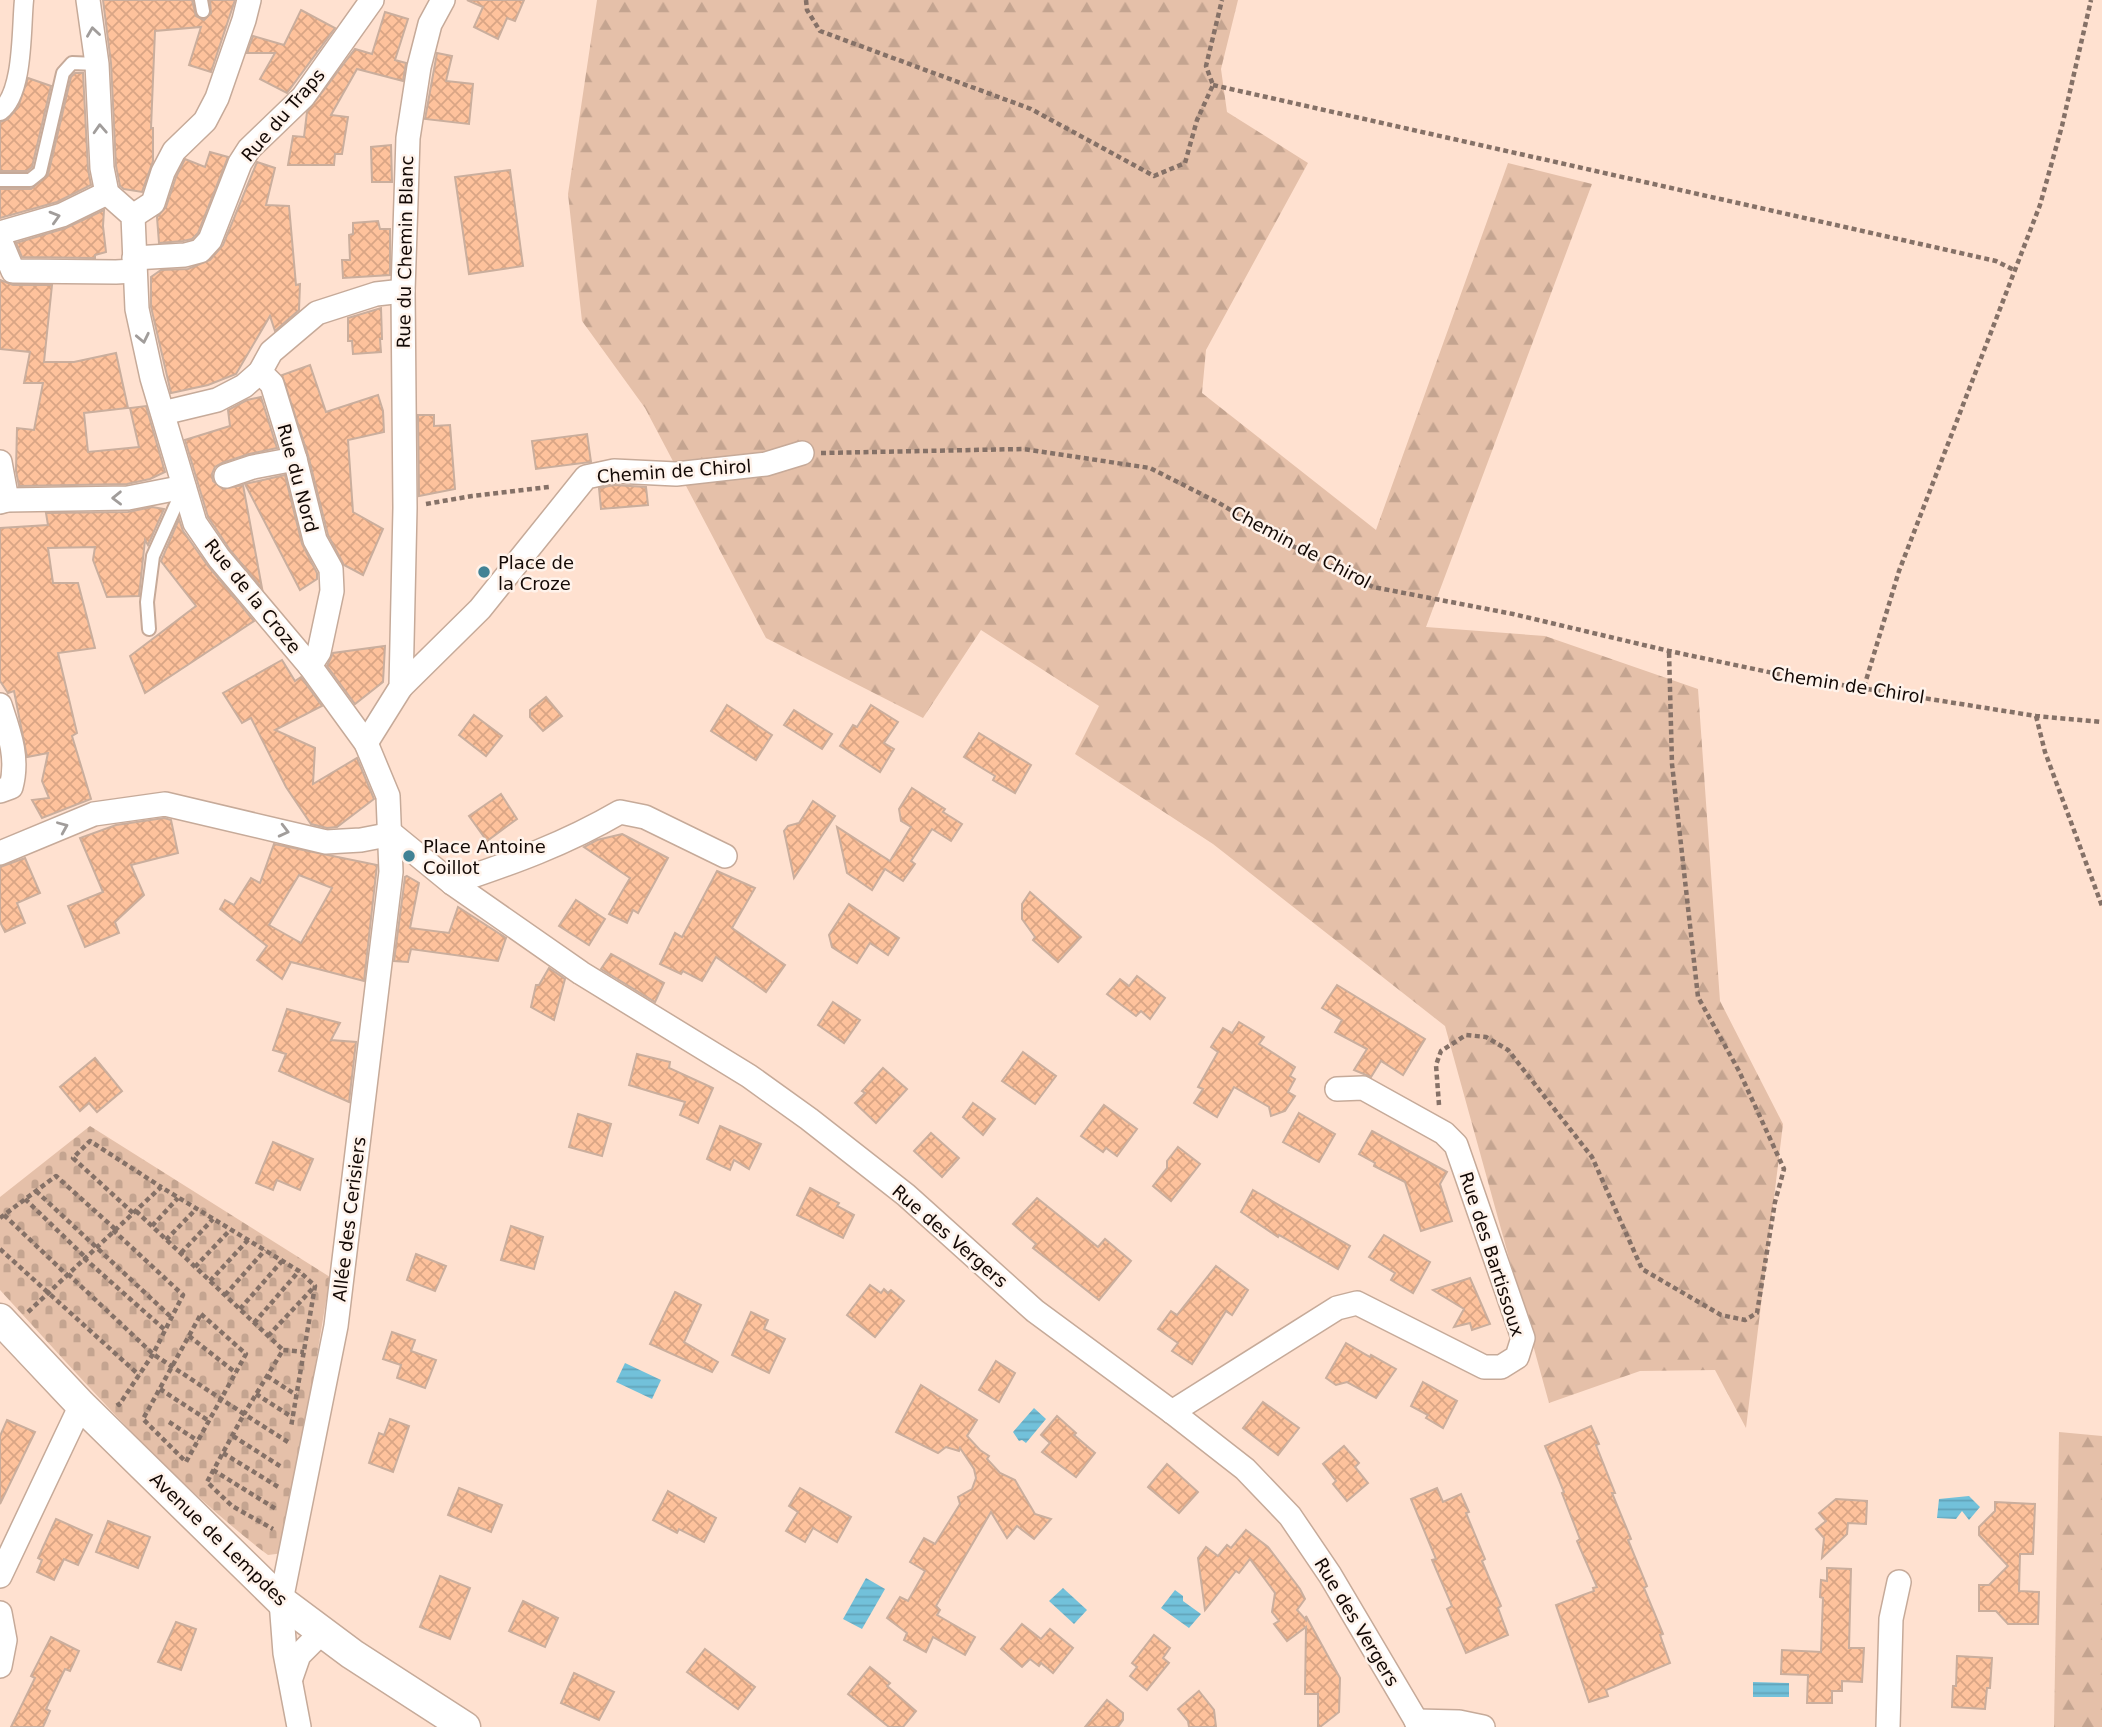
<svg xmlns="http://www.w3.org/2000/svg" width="2102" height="1727" font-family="'DejaVu Sans',sans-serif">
	<defs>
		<pattern id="forest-firs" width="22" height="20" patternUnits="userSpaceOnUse" patternTransform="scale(1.75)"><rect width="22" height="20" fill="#e5c0a9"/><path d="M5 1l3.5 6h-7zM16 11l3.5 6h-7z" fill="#c4a490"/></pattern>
		<pattern id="cemetery-stones" width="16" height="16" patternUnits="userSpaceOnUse" patternTransform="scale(1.75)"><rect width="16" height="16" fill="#e5c0a9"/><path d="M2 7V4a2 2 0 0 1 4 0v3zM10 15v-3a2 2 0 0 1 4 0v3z" fill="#c4a490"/></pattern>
		<pattern id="water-rules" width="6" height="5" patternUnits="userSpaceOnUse" patternTransform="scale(1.75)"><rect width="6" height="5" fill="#72c1da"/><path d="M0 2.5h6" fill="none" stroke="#62a4ba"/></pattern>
		<pattern id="building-cross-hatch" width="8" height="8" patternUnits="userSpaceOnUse" patternTransform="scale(1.75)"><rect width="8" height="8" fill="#fec29c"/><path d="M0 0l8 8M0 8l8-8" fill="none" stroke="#d9a585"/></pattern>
	</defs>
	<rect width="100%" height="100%" fill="#ffe1d0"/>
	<g fill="url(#forest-firs)">
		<polygon points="597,0 1238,0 1221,69 1227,112 1308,163 1206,350 1202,393 1376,530 1508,163 1592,184 1426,627 1545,636 1698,689 1720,1001 1783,1124 1746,1428 1715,1370 1640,1371 1549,1403 1445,1026 1213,844 1075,754 1099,706 981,630 923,718 766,638 645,408 582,321 568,194"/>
		<polygon points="2059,1432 2102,1436 2102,1727 2054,1727"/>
	</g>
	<path fill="url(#cemetery-stones)" d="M90,1126L330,1277L284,1553L268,1555C168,1479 85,1382 0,1290V1197Z"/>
	<g fill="url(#water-rules)">
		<polygon points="625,1363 661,1380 652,1399 616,1382"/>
		<polygon points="1034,1408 1046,1419 1026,1443 1022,1440 1019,1441 1013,1432"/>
		<polygon points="1969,1496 1980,1507 1969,1520 1962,1511 1956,1519 1937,1518 1939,1499"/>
		<polygon points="866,1578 885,1589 862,1629 843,1619"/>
		<polygon points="1063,1588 1087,1610 1074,1624 1049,1601"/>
		<polygon points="1175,1590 1183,1596 1183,1601 1201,1614 1189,1628 1161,1608"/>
		<polygon points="1753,1682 1789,1683 1789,1697 1753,1697"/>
	</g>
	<g fill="url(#building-cross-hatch)" stroke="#caae9d" stroke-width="2" fill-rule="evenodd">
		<polygon points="103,0 192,0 196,16 204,20 211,13 210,0 235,0 211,72 189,65 201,27 155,31 151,128 153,128 153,161 142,192 124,189 120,186 116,166 111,63"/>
		<polygon points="467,0 524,0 515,21 507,18 498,39 474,27 483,7"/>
		<polygon points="301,10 335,28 287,93 260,79 275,53 247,53 253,36 284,45"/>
		<polygon points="385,12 408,19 395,60 406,63 403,81 357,69 331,115 348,117 342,154 335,154 334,165 288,165 293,136 304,137 307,112 355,49 372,54"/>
		<polygon points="437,53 452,56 446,81 473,84 469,124 425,119"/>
		<polygon points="75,73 83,73 88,169 91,185 57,202 0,218 0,189 31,189 48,175 71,77"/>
		<polygon points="28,78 51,86 32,167 27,171 0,171 0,122 8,119 18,107"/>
		<polygon points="391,145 392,182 372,182 371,147"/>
		<polygon points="210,152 228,157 198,233 192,239 183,241 159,243 157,217 166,207 176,177 185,159 205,167"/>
		<polygon points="257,162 275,168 266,205 289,206 296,285 300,284 299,310 275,331 270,316 236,374 208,385 171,393 151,307 151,277 161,270 188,269 210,260 223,245"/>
		<polygon points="510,170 523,266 469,274 455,177"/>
		<polygon points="104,210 103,226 106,252 95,255 95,258 22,257 16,243 66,228"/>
		<polygon points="378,221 380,229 390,229 390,275 343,278 342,260 350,260 349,235 353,234 353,223"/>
		<polygon points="0,280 13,285 52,285 44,362 74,362 116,353 128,408 84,413 88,452 139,447 130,408 146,406 165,472 150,479 127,484 19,486 16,471 17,428 34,430 43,383 24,383 30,352 0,349"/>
		<polygon points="381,308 382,339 380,339 381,352 353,354 352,341 348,341 348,318"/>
		<polygon points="310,365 326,412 378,395 383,411 384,432 348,440 353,512 383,529 363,575 344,565 328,535 308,455 282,375"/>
		<polygon points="261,397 277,448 249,454 222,463 215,467 212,474 213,481 223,489 243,485 262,588 230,550 208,517 185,440 230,426 228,410 247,400"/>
		<polygon points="418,415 434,415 434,426 450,425 455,489 419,496"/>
		<polygon points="587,434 591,462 536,469 532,441"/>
		<polygon points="285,475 302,544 317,573 317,579 300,590 245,484"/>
		<polygon points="614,485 646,487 648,505 601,509 599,488"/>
		<polygon points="152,507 164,509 148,545 145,540 139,596 107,597 93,560 95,547 48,548 53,583 78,583 95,648 58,653 77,733 72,736 91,799 42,818 32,800 49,798 42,781 48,753 27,757 14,691 8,693 0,681 0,528 48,525 46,513 128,512"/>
		<polygon points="179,519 183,531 208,566 254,621 145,693 130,656 196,606 161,561"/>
		<polygon points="385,646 383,682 355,704 327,666 333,653"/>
		<polygon points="282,660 295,681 301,677 322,706 275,730 315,748 313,784 357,758 374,799 337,827 327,828 311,824 286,787 251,718 242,723 223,693"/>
		<polygon points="546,697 562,716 543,731 530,717 530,710"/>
		<polygon points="727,705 772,735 756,760 711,731"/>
		<polygon points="871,705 898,722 884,743 894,749 880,772 840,746 853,725 857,727"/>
		<polygon points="794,710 832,734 822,749 784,725"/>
		<polygon points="474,715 502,736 486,756 459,735"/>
		<polygon points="979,733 1031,765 1015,793 993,780 995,776 964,757"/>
		<polygon points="912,788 945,809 943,812 962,824 951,841 932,829 911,861 915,864 903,881 885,869 872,890 847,873 837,827 890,861 911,827 901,821 899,809"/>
		<polygon points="501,794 517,819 487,841 469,816"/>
		<polygon points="813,801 835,816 794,878 784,831 788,826 799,823"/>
		<polygon points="164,818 171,820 178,853 131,865 144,895 115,922 119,933 85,947 68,906 103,892 80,838 116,825"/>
		<polygon points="622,834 668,858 638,913 633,910 627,923 609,914 630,878 584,847 597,840"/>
		<path d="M274,844L377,865L364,981L291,962L282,979L257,960L267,946L220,909L225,900L234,905L251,878L260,883ZM299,875L332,888L301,943L269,925Z"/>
		<polygon points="25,858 40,893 17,903 25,923 5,932 0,922 0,867"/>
		<polygon points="717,871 755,888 732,928 785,965 766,992 716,957 702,981 683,971 681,974 660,964 675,933 682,937"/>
		<polygon points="407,876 419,883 410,928 449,933 458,907 506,938 498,961 411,949 408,962 394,961 405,877"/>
		<polygon points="1030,892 1081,937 1058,962 1033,940 1035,937 1022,919 1022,904"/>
		<polygon points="576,900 605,919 589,945 559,926"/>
		<polygon points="849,904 899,938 888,955 870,943 857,963 832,947 829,935"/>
		<polygon points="611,954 664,983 655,1002 601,969"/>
		<polygon points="549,968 565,979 554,1020 531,1007 536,985 539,985"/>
		<polygon points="1137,976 1165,998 1150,1019 1141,1011 1136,1016 1107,994 1120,979 1129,986"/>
		<polygon points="1337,985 1425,1039 1403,1075 1381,1061 1371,1077 1354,1070 1367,1049 1335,1032 1342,1020 1322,1008"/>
		<polygon points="833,1002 860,1020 844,1043 818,1025"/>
		<polygon points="287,1009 340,1023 331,1040 356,1042 349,1102 279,1071 286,1054 273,1050"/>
		<polygon points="1239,1022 1264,1037 1259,1044 1295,1067 1290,1076 1295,1079 1288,1092 1295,1096 1285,1111 1271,1116 1269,1107 1234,1087 1217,1117 1194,1103 1203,1089 1198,1087 1218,1052 1211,1047 1223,1028 1232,1033"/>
		<polygon points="1023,1052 1056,1076 1035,1104 1002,1081"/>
		<polygon points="637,1054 670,1062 669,1068 713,1088 698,1123 680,1115 685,1102 629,1085"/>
		<polygon points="95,1058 122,1091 97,1112 89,1103 80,1111 60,1087"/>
		<polygon points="883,1068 907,1089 876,1123 855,1103 865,1093 862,1091"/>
		<polygon points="973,1103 995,1119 983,1135 963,1117"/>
		<polygon points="1104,1105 1137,1129 1117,1156 1106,1148 1103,1152 1081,1136"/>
		<polygon points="1299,1113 1335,1134 1319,1162 1283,1142"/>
		<polygon points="578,1114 611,1124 602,1156 569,1147"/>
		<polygon points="720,1126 761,1144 749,1169 734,1160 730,1170 707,1159"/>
		<polygon points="1372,1131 1447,1172 1440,1184 1452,1221 1421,1231 1405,1182 1374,1166 1375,1163 1359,1154"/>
		<polygon points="931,1133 959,1158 942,1177 914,1151"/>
		<polygon points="273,1142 313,1159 300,1190 277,1180 273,1190 256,1183"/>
		<polygon points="1178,1147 1200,1164 1171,1201 1153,1186 1167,1168 1167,1161"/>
		<polygon points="810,1188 839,1203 837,1206 854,1215 843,1238 797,1215"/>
		<polygon points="1253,1190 1350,1246 1338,1269 1279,1235 1278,1237 1241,1212"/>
		<polygon points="1037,1198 1098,1247 1105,1239 1131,1261 1099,1300 1033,1248 1036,1244 1013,1224"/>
		<polygon points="511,1226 543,1237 534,1269 501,1260"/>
		<polygon points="1384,1235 1430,1262 1413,1293 1391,1280 1395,1273 1369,1257"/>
		<polygon points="416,1254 446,1266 435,1291 407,1280"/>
		<polygon points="1216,1266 1248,1290 1232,1315 1226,1311 1192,1364 1172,1351 1178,1343 1158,1329 1171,1311 1177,1315"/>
		<polygon points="1470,1278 1490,1324 1472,1330 1470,1323 1454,1327 1464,1309 1433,1290"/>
		<polygon points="870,1285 881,1293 884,1289 888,1293 891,1290 904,1301 875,1337 847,1315"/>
		<polygon points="675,1292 701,1305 684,1342 718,1362 712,1372 650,1344"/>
		<polygon points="751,1312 768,1320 764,1329 785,1339 769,1373 732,1355"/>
		<polygon points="392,1332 415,1340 411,1351 436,1360 425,1388 397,1378 401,1365 383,1359"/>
		<polygon points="1346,1343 1370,1357 1371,1355 1396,1369 1376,1398 1347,1382 1336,1385 1326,1378"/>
		<polygon points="996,1361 1015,1373 999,1402 979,1390"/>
		<polygon points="1423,1382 1457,1401 1443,1428 1426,1418 1428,1415 1411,1406"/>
		<polygon points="921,1385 977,1420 967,1436 980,1450 989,1456 987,1459 1000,1473 1015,1480 1035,1514 1051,1519 1034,1539 1017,1526 1007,1538 991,1512 936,1606 940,1610 937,1615 975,1637 965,1655 933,1637 926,1652 904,1640 907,1633 887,1618 900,1597 908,1601 925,1571 910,1562 924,1538 935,1544 960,1504 958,1497 972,1489 976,1478 974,1469 960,1448 959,1451 946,1447 938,1453 896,1432"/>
		<polygon points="1263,1402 1299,1428 1278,1455 1243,1428"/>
		<polygon points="1057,1416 1076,1433 1074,1435 1095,1453 1076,1477 1042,1452 1050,1443 1041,1435"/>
		<polygon points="390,1419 409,1426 393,1472 369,1463 379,1433 384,1435"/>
		<polygon points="7,1420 35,1432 0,1504 0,1436"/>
		<polygon points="1591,1426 1599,1444 1596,1445 1615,1493 1612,1493 1631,1539 1628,1540 1647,1586 1644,1588 1663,1634 1660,1635 1670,1663 1606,1690 1608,1696 1589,1702 1556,1605 1594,1591 1593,1588 1597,1587 1577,1541 1580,1539 1562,1493 1564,1492 1545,1446"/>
		<polygon points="1344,1446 1359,1463 1355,1467 1368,1483 1347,1501 1333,1484 1336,1481 1323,1464"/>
		<polygon points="1167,1464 1198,1492 1179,1513 1148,1487"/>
		<polygon points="459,1488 502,1505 491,1532 448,1515"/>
		<polygon points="800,1488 851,1517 837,1542 813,1528 805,1542 786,1531 798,1512 789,1506"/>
		<polygon points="1437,1488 1443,1502 1461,1494 1469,1512 1466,1513 1485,1559 1482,1561 1501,1606 1498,1608 1508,1635 1466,1653 1447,1609 1452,1606 1432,1560 1436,1559 1411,1499"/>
		<polygon points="668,1491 716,1518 704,1542 679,1529 677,1533 653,1520"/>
		<polygon points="1836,1499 1867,1501 1866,1524 1848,1523 1847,1534 1822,1558 1824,1538 1816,1529 1826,1521 1819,1513"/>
		<polygon points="1995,1502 2035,1504 2033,1554 2020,1554 2019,1591 2039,1592 2038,1624 2008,1624 1996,1611 1979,1611 1979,1585 1989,1585 2008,1566 1979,1535 1979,1527 1995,1511"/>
		<polygon points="56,1519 92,1535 78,1565 64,1559 54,1580 37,1572 42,1560 38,1558"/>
		<polygon points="108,1521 150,1537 138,1568 96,1552"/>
		<polygon points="1246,1530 1268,1547 1300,1589 1305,1599 1297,1610 1306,1620 1306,1616 1340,1678 1339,1712 1320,1727 1318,1727 1318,1694 1305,1694 1306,1627 1287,1641 1274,1624 1279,1621 1272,1612 1275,1593 1250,1559 1239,1573 1236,1571 1205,1610 1198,1558 1206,1547 1218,1556 1227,1545 1231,1548"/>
		<polygon points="1827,1568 1851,1569 1849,1648 1864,1648 1862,1682 1842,1681 1842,1691 1832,1691 1832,1703 1807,1703 1808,1675 1781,1674 1782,1650 1821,1652 1823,1598 1820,1597 1821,1580 1827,1581"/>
		<polygon points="440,1576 470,1588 450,1639 420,1627"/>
		<polygon points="523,1601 558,1618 545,1647 509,1631"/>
		<polygon points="176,1622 196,1629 181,1670 158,1662"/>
		<polygon points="1022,1624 1041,1639 1050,1629 1073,1648 1053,1673 1041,1663 1039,1666 1030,1659 1022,1667 1001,1649"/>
		<polygon points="1154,1635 1170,1648 1163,1658 1169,1663 1147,1690 1130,1676 1137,1667 1132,1663"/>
		<polygon points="51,1637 79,1651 70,1671 65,1669 46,1709 50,1711 43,1727 11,1727 35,1678 31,1676"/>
		<polygon points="705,1649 755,1687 738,1709 687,1672"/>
		<polygon points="1957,1656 1992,1658 1990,1688 1987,1688 1985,1709 1952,1707 1953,1686 1956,1686"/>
		<polygon points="870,1667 890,1683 887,1686 916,1711 903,1727 889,1727 848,1694"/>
		<polygon points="574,1673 614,1692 599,1720 561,1703"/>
		<polygon points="1199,1691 1214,1710 1216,1727 1189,1727 1188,1721 1178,1709"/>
		<polygon points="1107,1700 1123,1713 1123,1720 1118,1727 1085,1727"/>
	</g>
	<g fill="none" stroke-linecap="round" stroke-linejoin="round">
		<defs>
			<g id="service">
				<polyline points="201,0 203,11"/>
				<polyline points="0,180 30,180 40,172 63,73 72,63 97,64"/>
				<polyline points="149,629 147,602 153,556 184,487"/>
			</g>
			<path id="pedestrian" d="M0,111C24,93 21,29 24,0"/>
			<g id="minor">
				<polyline points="88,0 97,64 102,168 107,193 133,216 137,309 152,378 195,523 219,558 310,666 366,743 388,796 391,872 336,1326 281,1601 285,1653 299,1727"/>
				<polyline points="133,216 153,203 163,172 174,151 205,121 217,98 244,20 249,0"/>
				<polyline points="0,233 62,215 107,193"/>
				<polyline points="0,240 13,271 116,272 134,271"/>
				<polyline points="134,258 185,255 200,251 210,240 240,163 249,149 303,97 372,0"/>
				<polyline points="260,372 272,384 295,459 315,540 331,569 332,591 319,652 310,666"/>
				<polyline points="163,413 217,400 244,386 260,372 271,352 317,313 376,294 403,291"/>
				<polyline points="0,462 7,500"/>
				<polyline points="226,476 253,467 295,459"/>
				<polyline points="0,502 7,500 128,498 184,487"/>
				<polyline points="401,687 480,609 586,477 614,471 676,474 766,464 802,453"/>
				<path d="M0,705C9,732 19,758 11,787L0,791"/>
				<polyline points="366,743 401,687 405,508 403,291 408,138 419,67 430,24 443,0"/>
				<polyline points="392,834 452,883 581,973 749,1076 809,1119 906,1195 1035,1311 1172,1412 1245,1469 1290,1516 1330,1575 1420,1727"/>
				<polyline points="0,853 94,814 165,804 326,842 361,840 392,834"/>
				<path d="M452,883C512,863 565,844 620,812L645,817L725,856"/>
				<polyline points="1172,1412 1337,1308 1357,1303 1484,1367 1501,1367 1517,1357 1523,1338 1456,1145 1444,1133 1363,1088 1337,1089"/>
				<polyline points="0,1576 81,1405"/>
				<polyline points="0,1613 5,1640 0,1666"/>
				<polyline points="291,1678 299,1655 321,1633"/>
				<polyline points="1416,1721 1459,1722 1483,1727"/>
				<polyline points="1888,1727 1891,1619 1899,1582"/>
			</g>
			<polyline id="tertiary" points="0,1319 81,1405 281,1601 352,1654 465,1727"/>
		</defs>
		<use href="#service" stroke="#c6aa99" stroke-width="16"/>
		<use href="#pedestrian" stroke="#c6aa99" stroke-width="21"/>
		<use href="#minor" stroke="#c6aa99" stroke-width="26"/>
		<use href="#tertiary" stroke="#c6aa99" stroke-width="33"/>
		<g stroke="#857167" stroke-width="4.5" stroke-dasharray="5 3.5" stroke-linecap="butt">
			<polyline points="806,0 807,10 820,31 1031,109 1154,176 1185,163 1197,120 1213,85 1206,66 1222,0"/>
			<polyline points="1213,85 1996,261 2014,270"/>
			<polyline points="821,453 1023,449 1150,468 1219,503 1273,536 1373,587 1513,614 1669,651 1792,677 2036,716 2102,722"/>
			<polyline points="426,504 472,496 549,487"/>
			<polyline points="1864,687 1899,571 2040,205 2062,126 2091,0"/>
			<polyline points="2036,716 2045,752 2102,906"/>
			<polyline points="1439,1105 1436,1065 1441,1051 1466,1035 1486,1037 1508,1050 1592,1157 1642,1269 1721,1315 1745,1320 1757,1313 1775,1202 1784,1169 1739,1071 1698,997 1672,764 1669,651"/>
			<polyline points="36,1191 171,1317"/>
			<polyline points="25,1199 85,1257"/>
			<polyline points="136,1211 283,1350"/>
			<polyline points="133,1213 73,1158 90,1141 161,1187"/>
			<polyline points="4,1215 67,1275"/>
			<polyline points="0,1218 56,1176 115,1229"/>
			<polyline points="152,1226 178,1198"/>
			<polyline points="113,1230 183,1295 153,1354 119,1405 117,1402"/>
			<polyline points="166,1240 196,1209"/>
			<polyline points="0,1249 139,1375"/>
			<polyline points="181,1253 213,1219"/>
			<polyline points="84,1258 165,1330"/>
			<polyline points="195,1267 230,1230"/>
			<polyline points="68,1274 153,1354 244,1414 207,1482 232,1506 273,1529"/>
			<polyline points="210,1281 248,1240"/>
			<polyline points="225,1295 265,1250"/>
			<polyline points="240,1309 282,1261"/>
			<polyline points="28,1312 161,1187 299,1271 315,1286 291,1427"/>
			<polygon points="201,1314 246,1354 186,1462 143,1419"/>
			<polyline points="254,1323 299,1271"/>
			<polyline points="189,1336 236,1373"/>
			<polyline points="268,1336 315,1286"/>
			<polyline points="267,1376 296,1395"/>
			<polyline points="160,1389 209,1421"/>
			<polyline points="256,1394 292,1417"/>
			<polyline points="169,1422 198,1441"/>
			<polyline points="233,1436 283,1468"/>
			<polyline points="288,1442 244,1414 283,1350 304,1352"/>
			<polyline points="223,1453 280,1488"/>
			<polyline points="213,1470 276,1509"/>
		</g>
		<use href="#service" stroke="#fff" stroke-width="12"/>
		<use href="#pedestrian" stroke="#fff" stroke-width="18"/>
		<use href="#minor" stroke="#fff" stroke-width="23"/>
		<use href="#tertiary" stroke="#fff" stroke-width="30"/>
	</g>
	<defs><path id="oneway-chevron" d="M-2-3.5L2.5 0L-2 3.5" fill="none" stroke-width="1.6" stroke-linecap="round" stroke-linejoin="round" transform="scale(1.75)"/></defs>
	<g stroke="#a19d9b">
		<use href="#oneway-chevron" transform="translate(93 32) rotate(-98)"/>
		<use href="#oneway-chevron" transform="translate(100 129) rotate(-93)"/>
		<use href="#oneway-chevron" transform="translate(55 217) rotate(-16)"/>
		<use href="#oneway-chevron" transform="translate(143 338) rotate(78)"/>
		<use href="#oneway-chevron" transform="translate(117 498) rotate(179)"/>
		<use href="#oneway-chevron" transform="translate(63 827) rotate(-23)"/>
		<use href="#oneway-chevron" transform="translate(284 831) rotate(14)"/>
	</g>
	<g fill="#418295" stroke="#fff3eb" stroke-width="2.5">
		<circle cx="484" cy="572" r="7"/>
		<circle cx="409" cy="856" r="7"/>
	</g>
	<g text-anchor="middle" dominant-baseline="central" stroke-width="5" stroke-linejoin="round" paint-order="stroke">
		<g font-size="18" fill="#130905" stroke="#fff3eb">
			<text transform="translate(283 115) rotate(-49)">Rue du Traps</text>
			<text transform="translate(405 252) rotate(-89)">Rue du Chemin Blanc</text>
			<text transform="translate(674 471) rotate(-4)">Chemin de Chirol</text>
			<text transform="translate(298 478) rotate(75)">Rue du Nord</text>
			<text transform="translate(1301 547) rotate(28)">Chemin de Chirol</text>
			<text transform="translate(253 596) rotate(51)">Rue de la Croze</text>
			<text transform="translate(1848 685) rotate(9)">Chemin de Chirol</text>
			<text transform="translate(349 1219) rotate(-83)">Allée des Cerisiers</text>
			<text transform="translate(950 1236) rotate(41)">Rue des Vergers</text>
			<text transform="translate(1492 1254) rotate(72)">Rue des Bartissoux</text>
			<text transform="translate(219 1539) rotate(44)">Avenue de Lempdes</text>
			<text transform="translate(1357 1622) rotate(59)">Rue des Vergers</text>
		</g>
		<g font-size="18" fill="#130905" stroke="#fff3eb" text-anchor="start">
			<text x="498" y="562">Place de<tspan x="498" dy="21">la Croze</tspan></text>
			<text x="423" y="846">Place Antoine<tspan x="423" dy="21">Coillot</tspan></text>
		</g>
	</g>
</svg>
